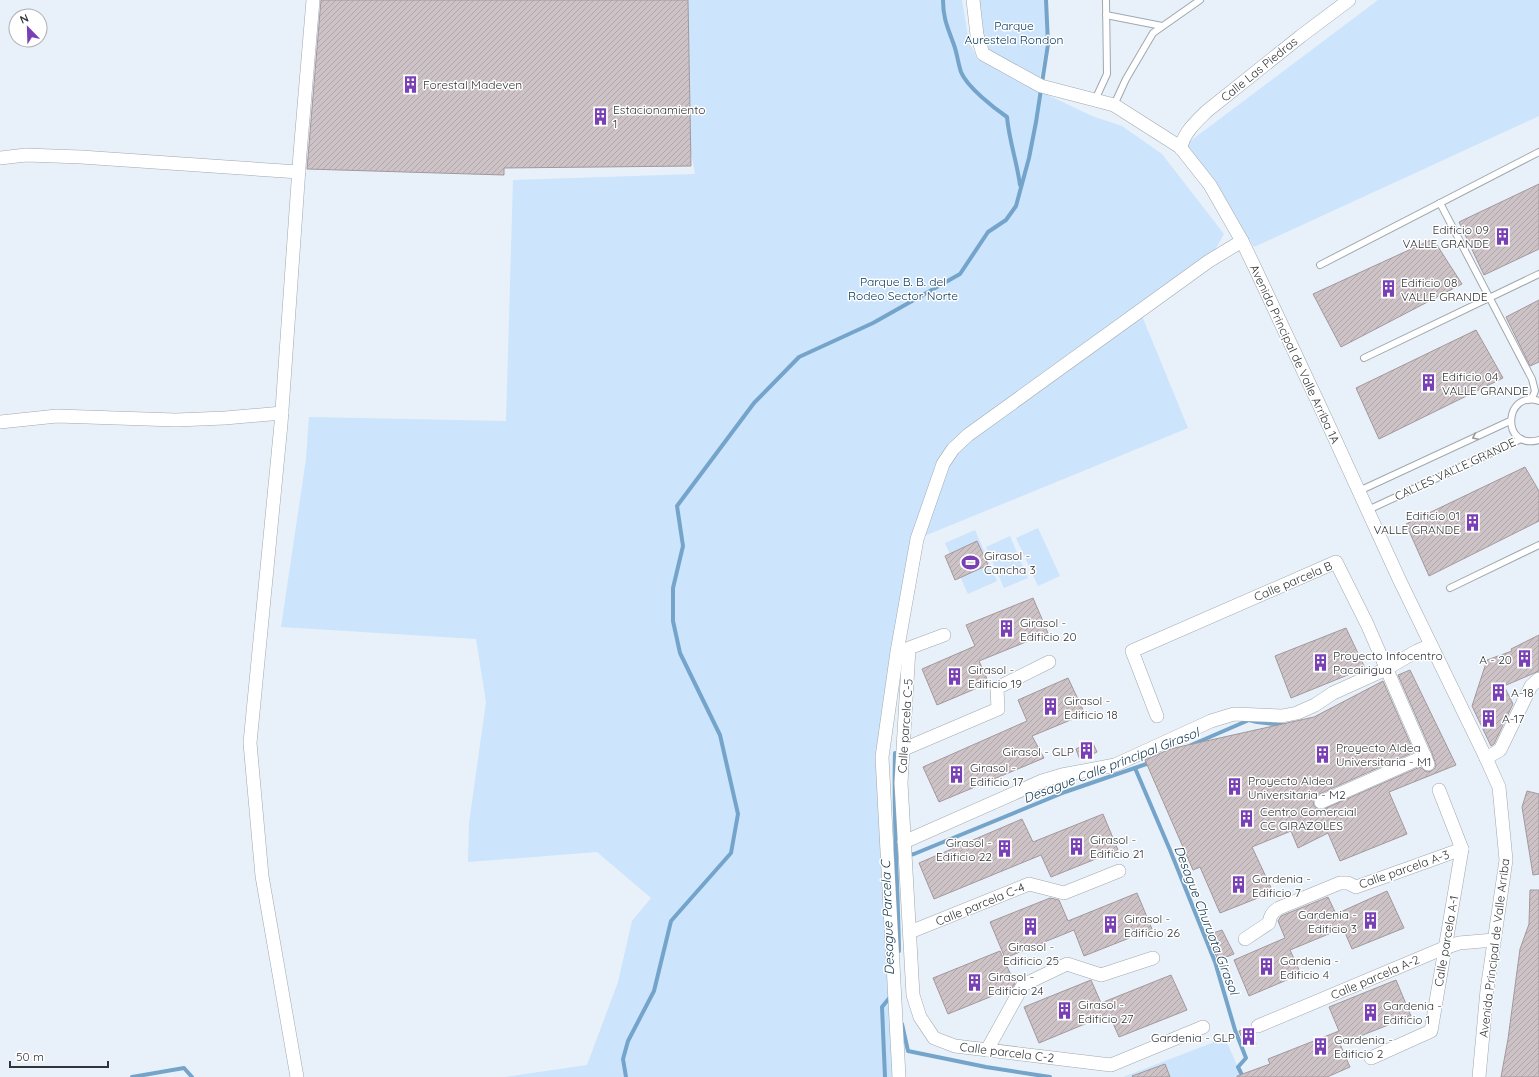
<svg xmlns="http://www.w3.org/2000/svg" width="1539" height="1077" font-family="Quicksand,sans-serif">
	<defs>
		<pattern id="building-hatch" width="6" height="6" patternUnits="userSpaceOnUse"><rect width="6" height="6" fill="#cdc2c6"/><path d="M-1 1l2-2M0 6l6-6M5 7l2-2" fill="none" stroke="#b0a7ab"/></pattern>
	</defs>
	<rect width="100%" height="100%" fill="#e8f1f9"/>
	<g fill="#cce4fc">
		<polygon points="688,0 962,0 969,42 977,58 1035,89 1092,116 1122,126 1162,154 1224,234 1209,261 1140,311 1188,428 917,539 887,767 899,1077 505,1077 587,1065 618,982 632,921 651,898 597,852 468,862 469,823 486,702 476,639 281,627 306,459 309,417 506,421 513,180 695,174 690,146"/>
		<polygon points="975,0 1045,0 1046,43 1039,82 985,52"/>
		<polygon points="1378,0 1539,0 1539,116 1254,247 1185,145"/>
		<polygon points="1038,528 1060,576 1038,586 1016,538"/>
		<polygon points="975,530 997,581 968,594 945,543"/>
		<polygon points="1010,536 1028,578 1004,588 986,547"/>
		<polygon points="1225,1038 1242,1077 1123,1077"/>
	</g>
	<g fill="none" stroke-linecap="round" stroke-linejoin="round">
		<g stroke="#75a4cb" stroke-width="4">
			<path d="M943,0C943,19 948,28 954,45C957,53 958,63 961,72C967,87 994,108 1007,117C1009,140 1017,162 1020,185"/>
			<polyline points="1189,746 1249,720 1257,722 1282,725"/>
			<path d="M895,753C893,819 898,885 899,951"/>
			<polyline points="1135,768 1170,850 1215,962 1235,1030 1246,1058 1238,1067 1243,1077"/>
			<polyline points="896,858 914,854 1065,792 1152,762"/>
			<polyline points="902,1024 908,1051 986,1067 1050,1077"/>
			<polyline points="132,1077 184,1068 192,1077"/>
			<polyline points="626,1077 623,1059 628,1041 654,991 671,921 731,853 738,814 720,735 680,653 673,621 673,588 683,546 677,506 754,403 799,357 873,323 960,274 988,232 1006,220 1016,206 1029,158 1036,122 1048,44 1046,0"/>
			<polyline points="885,1077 882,1007 891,996"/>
		</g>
	</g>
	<g fill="url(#building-hatch)" stroke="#a3989c">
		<polygon points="321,0 688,0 691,166 504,168 504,175 307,169"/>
		<polygon points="1539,184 1539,249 1484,275 1459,222"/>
		<polygon points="1433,239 1462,284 1341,347 1313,294"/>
		<polygon points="1539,300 1539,362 1530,366 1506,317"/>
		<polygon points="1476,330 1503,378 1379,439 1356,388"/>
		<polygon points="1525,467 1539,491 1539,521 1429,576 1406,524"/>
		<polygon points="977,541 988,565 955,580 945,556"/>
		<polygon points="1033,598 1048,633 979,661 989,683 937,705 922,669 975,646 966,625"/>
		<polygon points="1346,628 1365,668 1291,698 1275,656"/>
		<polygon points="1539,635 1539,671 1504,686 1513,704 1494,744 1491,746 1472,706 1487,660 1512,651 1511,649"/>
		<polygon points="1410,670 1456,765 1389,792 1407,834 1340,861 1328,833 1298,848 1291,831 1252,847 1273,892 1220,913 1200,867 1193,870 1145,760 1170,749 1314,717 1383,681 1414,752 1317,795 1313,801 1314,806 1320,810 1324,809 1420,767 1427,772 1431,771 1435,768 1436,765 1432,753 1398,675"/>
		<polygon points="1068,678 1085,714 1032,736 1044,758 939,802 923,767 1027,721 1018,700"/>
		<polygon points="1092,741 1097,752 1080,760 1076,749"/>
		<polygon points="1527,791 1539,794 1539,874 1533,875 1522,807"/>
		<polygon points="1103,814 1118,850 1051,877 1041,855 934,899 919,863 1022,819 1033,842"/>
		<polygon points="1530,890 1539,890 1539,1077 1501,1077 1508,1039 1520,949 1529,924"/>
		<polygon points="1387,891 1404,928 1352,949 1343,928 1290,950 1301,974 1249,996 1234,960 1285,938 1278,921 1281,916 1328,897 1336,914"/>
		<polygon points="1137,893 1152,929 1084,956 1074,930 1005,958 990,922 1050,898 1059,900 1068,921"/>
		<polygon points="1222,930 1234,954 1218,960 1207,935"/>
		<polygon points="1000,951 1015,984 1012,988 948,1014 933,978"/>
		<polygon points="1171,975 1187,1010 1119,1037 1109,1014 1039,1043 1024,1007 1091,980 1101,1003"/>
		<polygon points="1396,980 1411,1016 1340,1044 1350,1067 1327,1077 1237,1077 1237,1076 1270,1064 1268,1059 1339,1031 1329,1007"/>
		<polygon points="1249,1028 1256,1044 1245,1045 1239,1031"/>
		<polygon points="1165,1064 1170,1077 1133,1077 1132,1076"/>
	</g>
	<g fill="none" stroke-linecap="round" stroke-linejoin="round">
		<defs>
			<g id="lane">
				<polyline points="1106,15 1162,26"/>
				<polyline points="1095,100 1107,74 1106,0"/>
				<polyline points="1114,105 1126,79 1153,33 1200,0"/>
				<polyline points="1440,203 1532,379 1535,391 1533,396 1528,400"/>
				<polyline points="1320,265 1539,152"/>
				<polyline points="1364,358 1539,274"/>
				<path d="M1539,401C1504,389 1500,451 1539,440"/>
				<polyline points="1359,491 1510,421"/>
				<polyline points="1368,510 1521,439"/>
				<polyline points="1450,588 1539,545"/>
			</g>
			<g id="street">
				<polyline points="973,0 977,35 983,54 1041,86 1114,105 1180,147 1210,185 1242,241 1255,268 1324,415 1399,579 1486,758 1499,787 1506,860 1487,990 1479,1077"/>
				<path d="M1181,149C1182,134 1197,121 1207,111L1301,36L1349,0"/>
				<polyline points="0,158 26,155 81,157 299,172"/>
				<polyline points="0,422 57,416 176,420 225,418 282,413"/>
				<polyline points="944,635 909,648 901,783 913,995 920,1017 934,1038 955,1046 1111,1065 1203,1027"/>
				<polyline points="1157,716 1132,651 1336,562 1367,624 1428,764"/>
				<polyline points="904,749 998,709 997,688 1049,662"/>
				<polyline points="1486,758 1500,750 1531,686 1539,679"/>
				<polyline points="1321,802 1425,756"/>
				<polyline points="904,842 1042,781 1062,775 1115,765 1211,721 1234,714 1282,716 1297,713 1315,705 1333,693 1384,670 1417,651 1431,645"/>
				<polyline points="910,932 1029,884 1064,893 1119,871"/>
				<path d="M1245,939L1269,923C1270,916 1272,912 1279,908L1340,883H1348L1356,887L1462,849"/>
				<polyline points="1258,1026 1444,948 1459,943 1494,940"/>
				<polyline points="987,1050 1023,985 1067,964 1101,975 1153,958"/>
				<polyline points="1371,1058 1431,1031 1462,849 1439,790"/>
				<polyline points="297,1077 262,876 250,743 281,424 300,154 313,0"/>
				<polyline points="899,1077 882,757 897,652 917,539 943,464 953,449 968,435 1209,261 1242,241"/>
			</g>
		</defs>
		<use href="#lane" stroke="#a0a8af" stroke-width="8"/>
		<use href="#street" stroke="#a0a8af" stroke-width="14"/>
		<use href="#lane" stroke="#fff" stroke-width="6"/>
		<use href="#street" stroke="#fff" stroke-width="13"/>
	</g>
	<defs><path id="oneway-chevron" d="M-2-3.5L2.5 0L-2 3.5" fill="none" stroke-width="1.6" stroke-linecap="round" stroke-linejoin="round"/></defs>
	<use stroke="#989a9c" href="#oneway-chevron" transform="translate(1475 437) rotate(155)"/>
	<defs>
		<symbol id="building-bare" viewBox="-9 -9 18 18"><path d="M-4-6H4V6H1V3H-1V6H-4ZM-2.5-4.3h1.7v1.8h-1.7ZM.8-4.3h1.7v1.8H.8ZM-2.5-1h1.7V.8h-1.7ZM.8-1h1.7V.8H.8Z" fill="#7940b6" stroke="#fff" stroke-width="2.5" paint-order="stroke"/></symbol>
		<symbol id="stadium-bare" viewBox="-9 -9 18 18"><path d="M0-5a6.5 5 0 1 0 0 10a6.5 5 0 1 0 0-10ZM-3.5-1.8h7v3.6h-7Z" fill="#7940b6" stroke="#fff" stroke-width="2.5" paint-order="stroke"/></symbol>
	</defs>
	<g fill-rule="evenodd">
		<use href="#building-bare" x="398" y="72" width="25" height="25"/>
		<use href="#building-bare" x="588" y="104" width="25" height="25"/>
		<use href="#building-bare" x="1490" y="224" width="25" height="25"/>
		<use href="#building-bare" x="1376" y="276" width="25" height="25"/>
		<use href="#building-bare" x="1416" y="370" width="25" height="25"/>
		<use href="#building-bare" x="1460" y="510" width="25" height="25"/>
		<use href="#stadium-bare" x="958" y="550" width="25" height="25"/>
		<use href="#building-bare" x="994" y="616" width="25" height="25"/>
		<use href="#building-bare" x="1512" y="646" width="25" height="25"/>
		<use href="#building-bare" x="1308" y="650" width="25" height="25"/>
		<use href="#building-bare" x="942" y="664" width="25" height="25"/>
		<use href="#building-bare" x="1486" y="680" width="25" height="25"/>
		<use href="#building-bare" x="1038" y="694" width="25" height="25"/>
		<use href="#building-bare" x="1476" y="706" width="25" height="25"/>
		<use href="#building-bare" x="1074" y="738" width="25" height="25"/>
		<use href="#building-bare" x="1310" y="742" width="25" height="25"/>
		<use href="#building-bare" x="944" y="762" width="25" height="25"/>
		<use href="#building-bare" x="1222" y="774" width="25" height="25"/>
		<use href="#building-bare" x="1234" y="806" width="25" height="25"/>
		<use href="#building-bare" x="1064" y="834" width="25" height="25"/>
		<use href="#building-bare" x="992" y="836" width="25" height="25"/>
		<use href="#building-bare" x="1226" y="872" width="25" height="25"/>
		<use href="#building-bare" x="1358" y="908" width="25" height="25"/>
		<use href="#building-bare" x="1098" y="912" width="25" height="25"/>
		<use href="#building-bare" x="1018" y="914" width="25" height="25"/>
		<use href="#building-bare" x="1254" y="954" width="25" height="25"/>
		<use href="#building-bare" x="962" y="970" width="25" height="25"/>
		<use href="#building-bare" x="1052" y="998" width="25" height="25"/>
		<use href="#building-bare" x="1358" y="1000" width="25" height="25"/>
		<use href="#building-bare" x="1236" y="1024" width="25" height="25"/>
		<use href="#building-bare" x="1308" y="1034" width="25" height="25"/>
	</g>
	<g text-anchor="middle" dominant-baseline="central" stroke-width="3" stroke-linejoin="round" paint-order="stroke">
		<g font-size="12" fill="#003359" stroke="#fff">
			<text x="1014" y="25">Parque<tspan x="1014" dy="14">Aurestela Rondon</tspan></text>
			<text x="903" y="281">Parque B. B. del<tspan x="903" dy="14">Rodeo Sector Norte</tspan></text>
		</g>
		<g font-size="12" fill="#313438" stroke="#fff">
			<text transform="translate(1259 69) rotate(-39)">Calle Las Piedras</text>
			<text transform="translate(1295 354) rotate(65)">Avenida Principal de Valle Arriba 1A</text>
			<text transform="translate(1455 469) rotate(-25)">CALLES VALLE GRANDE</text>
			<text transform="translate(1293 581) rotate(-23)">Calle parcela B</text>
			<text transform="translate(905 726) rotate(-86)">Calle parcela C-5</text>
			<text transform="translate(1404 869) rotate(-19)">Calle parcela A-3</text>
			<text transform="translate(980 904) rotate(-22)">Calle parcela C-4</text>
			<text transform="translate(1446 941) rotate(-80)">Calle parcela A-1</text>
			<text transform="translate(1494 948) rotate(-83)">Avenida Principal de Valle Arriba</text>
			<text transform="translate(1375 977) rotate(-23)">Calle parcela A-2</text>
			<text transform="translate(1007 1052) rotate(7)">Calle parcela C-2</text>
		</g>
		<g font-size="12" fill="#313438" stroke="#fff" text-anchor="start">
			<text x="423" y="84">Forestal Madeven</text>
			<text x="613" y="109">Estacionamiento<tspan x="613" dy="14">1</tspan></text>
			<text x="1489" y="229" text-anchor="end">Edificio 09<tspan x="1489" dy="14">VALLE GRANDE</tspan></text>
			<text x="1401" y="282">Edificio 08<tspan x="1401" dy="14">VALLE GRANDE</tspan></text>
			<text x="1442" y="376">Edificio 04<tspan x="1442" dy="14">VALLE GRANDE</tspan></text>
			<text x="1460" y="515" text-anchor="end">Edificio 01<tspan x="1460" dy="14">VALLE GRANDE</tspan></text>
			<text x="984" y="555">Girasol -<tspan x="984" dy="14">Cancha 3</tspan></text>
			<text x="1020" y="622">Girasol -<tspan x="1020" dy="14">Edificio 20</tspan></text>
			<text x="1333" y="655">Proyecto Infocentro<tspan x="1333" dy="14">Pacairigua</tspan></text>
			<text x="1512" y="659" text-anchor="end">A - 20</text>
			<text x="968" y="669">Girasol -<tspan x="968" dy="14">Edificio 19</tspan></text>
			<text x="1511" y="692">A-18</text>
			<text x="1064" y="700">Girasol -<tspan x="1064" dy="14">Edificio 18</tspan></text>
			<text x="1502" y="718">A-17</text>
			<text x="1336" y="747">Proyecto Aldea<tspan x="1336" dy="14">Universitaria - M1</tspan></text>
			<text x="1074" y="751" text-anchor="end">Girasol - GLP</text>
			<text x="970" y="767">Girasol -<tspan x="970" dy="14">Edificio 17</tspan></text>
			<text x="1248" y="780">Proyecto Aldea<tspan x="1248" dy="14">Universitaria - M2</tspan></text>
			<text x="1260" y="811">Centro Comercial<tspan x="1260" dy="14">CC GIRAZOLES</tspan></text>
			<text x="1090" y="839">Girasol -<tspan x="1090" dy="14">Edificio 21</tspan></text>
			<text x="992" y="842" text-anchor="end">Girasol -<tspan x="992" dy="14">Edificio 22</tspan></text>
			<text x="1252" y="878">Gardenia -<tspan x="1252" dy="14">Edificio 7</tspan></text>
			<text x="1357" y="914" text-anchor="end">Gardenia -<tspan x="1357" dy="14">Edificio 3</tspan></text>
			<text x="1124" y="918">Girasol -<tspan x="1124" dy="14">Edificio 26</tspan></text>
			<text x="1031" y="946" text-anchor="middle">Girasol -<tspan x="1031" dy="14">Edificio 25</tspan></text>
			<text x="1280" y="960">Gardenia -<tspan x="1280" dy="14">Edificio 4</tspan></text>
			<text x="988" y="976">Girasol -<tspan x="988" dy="14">Edificio 24</tspan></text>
			<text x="1078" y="1004">Girasol -<tspan x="1078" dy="14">Edificio 27</tspan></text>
			<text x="1383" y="1005">Gardenia -<tspan x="1383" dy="14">Edificio 1</tspan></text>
			<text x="1235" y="1037" text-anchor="end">Gardenia - GLP</text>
			<text x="1334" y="1039">Gardenia -<tspan x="1334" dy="14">Edificio 2</tspan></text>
		</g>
		<g font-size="13" font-style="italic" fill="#0d334d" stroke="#fff">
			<text transform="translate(1111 765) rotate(-21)">Desague Calle principal Girasol</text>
			<text transform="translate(887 918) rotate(-92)">Desague Parcela C</text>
			<text transform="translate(1207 920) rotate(69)">Desague Churuata Girasol</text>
		</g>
	</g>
	<g transform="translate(28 28) rotate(337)"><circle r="19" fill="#ffffff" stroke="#adaeaf"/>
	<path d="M0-3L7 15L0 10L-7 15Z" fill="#7940b6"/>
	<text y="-6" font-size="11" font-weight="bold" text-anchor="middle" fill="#313438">N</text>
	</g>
	<path d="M10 1061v6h98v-6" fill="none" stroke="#313438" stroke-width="2"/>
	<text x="16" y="1061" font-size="12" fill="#313438" stroke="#ffffff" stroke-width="3" paint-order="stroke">50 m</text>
</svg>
